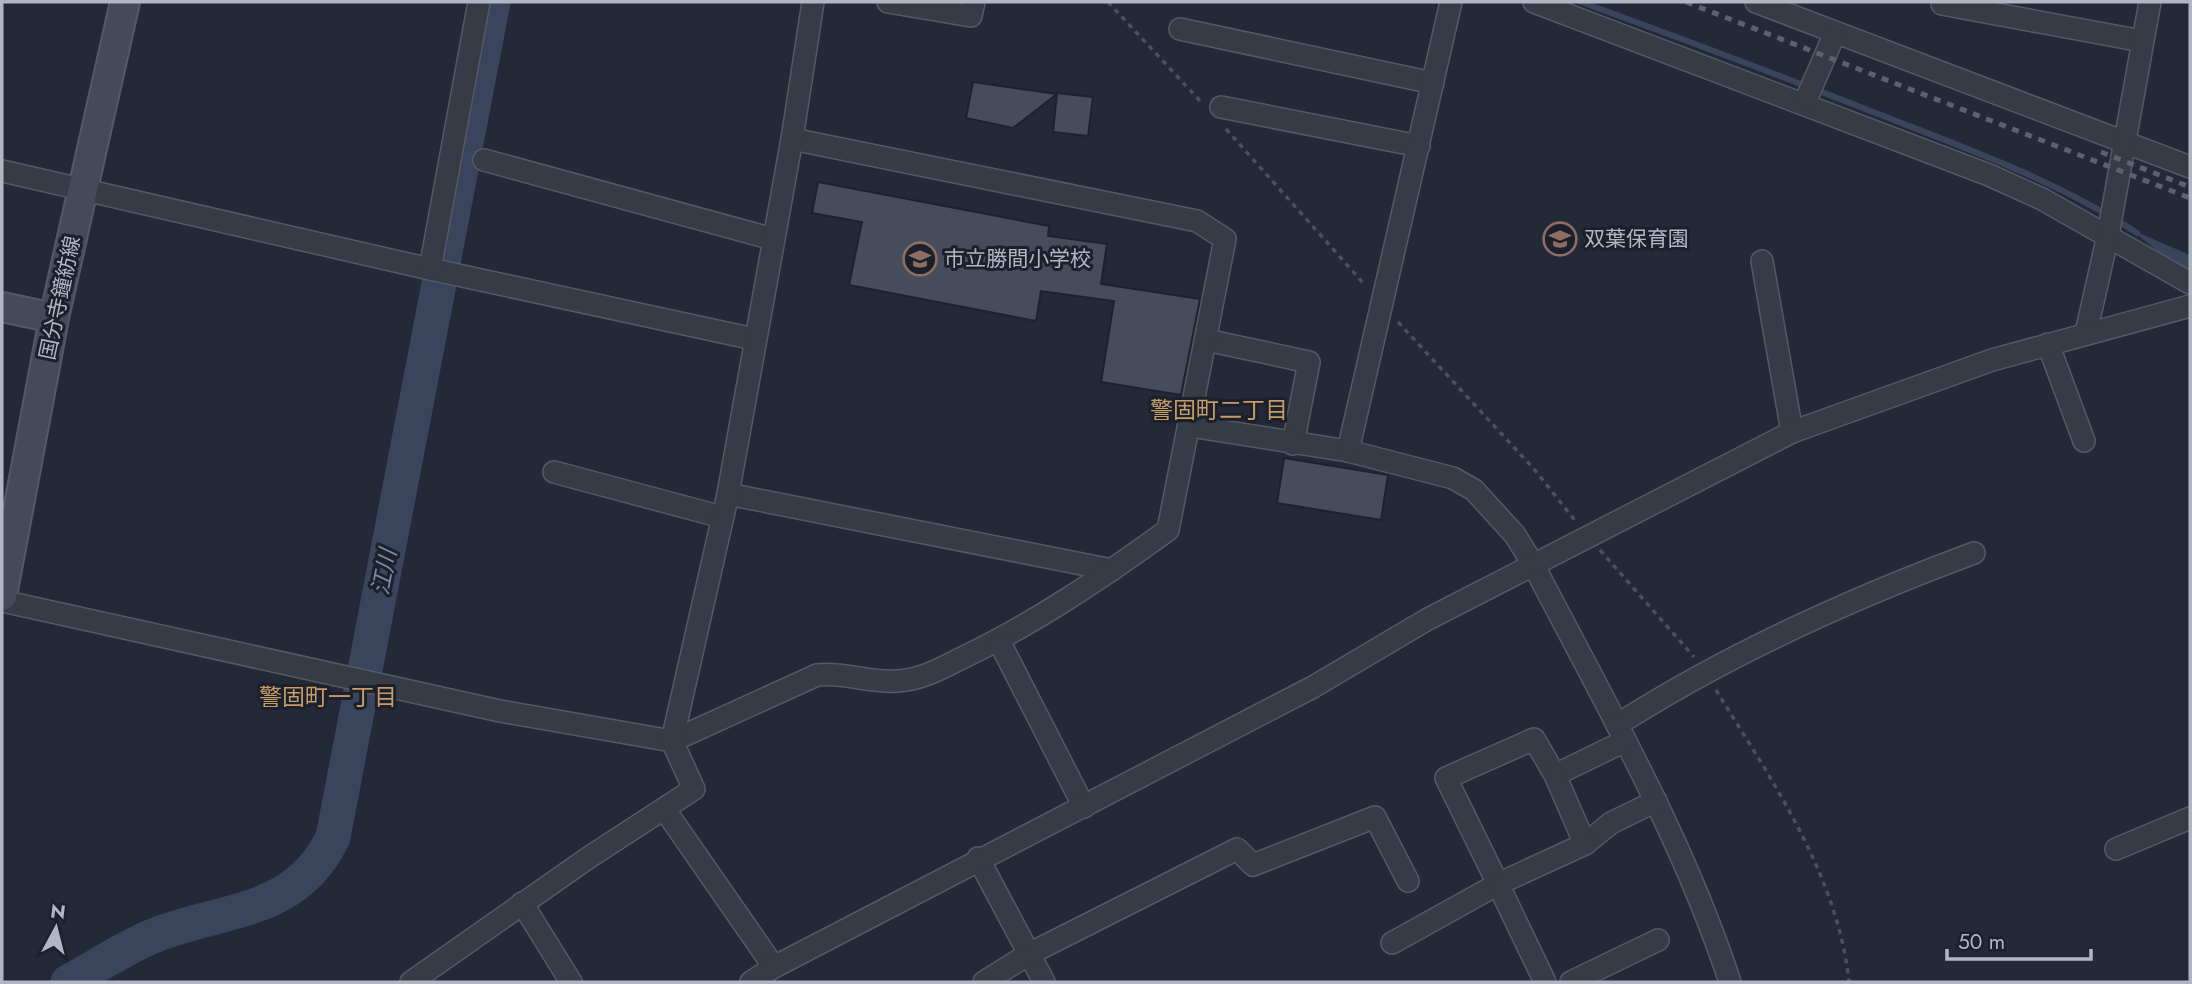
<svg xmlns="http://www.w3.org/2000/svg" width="2192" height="984" font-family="Jost,'Noto Sans JP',sans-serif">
	<rect width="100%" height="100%" fill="#232936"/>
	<polygon fill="#3a445d" points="2132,230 2190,255 2190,273 2169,261"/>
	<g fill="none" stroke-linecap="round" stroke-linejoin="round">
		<path stroke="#3a445d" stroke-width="6" d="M1581,2C1683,39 1784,77 1886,117C1971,150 2061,183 2137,233"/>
		<path stroke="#3a445d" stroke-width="35" d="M68,982C96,967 124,948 153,936C221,908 296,916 333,837L493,2"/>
	</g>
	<g fill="#474c5c" stroke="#1e222d" stroke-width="2">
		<polygon points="973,82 1057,94 1013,128 966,118"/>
		<polygon points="1057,93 1093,97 1088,136 1053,132"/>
		<polygon points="818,182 1049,226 1048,236 1107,244 1101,284 1200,299 1181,395 1101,382 1114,301 1041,291 1036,321 849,285 862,222 812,213"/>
		<polygon points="1284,458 1388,475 1381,520 1277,503"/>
	</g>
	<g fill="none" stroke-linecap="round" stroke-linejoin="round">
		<defs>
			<g id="street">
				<polyline points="888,2 971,16 974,2"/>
				<polyline points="1534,2 1989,175 2042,199 2190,283"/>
				<polyline points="1756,2 2190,167"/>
				<polyline points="1942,4 2142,41"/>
				<polyline points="1180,29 1433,83"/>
				<polyline points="1805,102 1835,33"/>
				<polyline points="1221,107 1419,146"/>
				<polyline points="484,160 773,239"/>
				<polyline points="2,171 430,269 754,339"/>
				<polyline points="1762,261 1792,432"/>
				<polyline points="430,269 479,2"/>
				<polyline points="2086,333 2108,235 2150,2"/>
				<polyline points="1206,340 1309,362 1293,444"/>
				<polyline points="2048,344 2084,441"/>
				<path d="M1190,426L1348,451L1453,478L1474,490L1515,535L1534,566C1605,703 1682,836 1730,982"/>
				<polyline points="1348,451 1451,2"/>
				<polyline points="554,472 722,517"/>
				<polyline points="728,494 1112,570"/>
				<path d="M2,601L500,711L672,741L817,675C844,672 870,683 897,681C921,680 942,668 962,658C1035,623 1103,577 1168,530L1225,239L1197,221L792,139"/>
				<polyline points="999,641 1084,807"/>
				<path d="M1617,725C1728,654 1850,599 1974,553"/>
				<polyline points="665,810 774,967"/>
				<polyline points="1585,844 1611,823 1656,801"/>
				<polyline points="2116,849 2190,818"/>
				<polyline points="978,858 1044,982"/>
				<polyline points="522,903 571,982"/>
				<polyline points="1392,943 1498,884 1446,778 1534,739 1555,775 1625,741"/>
				<polyline points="411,982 588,858 694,789 672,741 728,494 792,139 813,2"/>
				<polyline points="751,982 774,967 1313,687 1428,619 1792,432 1992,360 2190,306"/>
				<polyline points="984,982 1029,954 1237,849 1253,865 1375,817 1408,881"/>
				<polyline points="1545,982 1498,884 1585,844 1555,775"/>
				<polyline points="1571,982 1658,940"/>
			</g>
			<g id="secondary">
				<polyline points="2,307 54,318"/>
				<polyline points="2,596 54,318 125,2"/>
			</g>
		</defs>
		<use href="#street" stroke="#545964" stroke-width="24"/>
		<use href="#secondary" stroke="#545964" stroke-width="32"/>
		<g stroke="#465458" stroke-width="3.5" stroke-dasharray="5 5" stroke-linecap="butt">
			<polyline points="1108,2 1202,103"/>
			<polyline points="1226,129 1365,285"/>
			<polyline points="1398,322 1534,469 1577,523"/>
			<polyline points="1600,550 1694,657"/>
			<path d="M1716,690C1771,779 1838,875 1849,982"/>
		</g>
		<use href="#street" stroke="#363b46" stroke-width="21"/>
		<use href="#secondary" stroke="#454a59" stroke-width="28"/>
		<g stroke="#5b616f" stroke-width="5" stroke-dasharray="7 7" stroke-linecap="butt">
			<polyline points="1686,2 2190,198"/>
			<polyline points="2101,152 2190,187"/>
		</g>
	</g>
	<defs>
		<symbol id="school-ring" viewBox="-11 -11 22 22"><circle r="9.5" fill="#1c202b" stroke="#8d6e63" stroke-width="1.5"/><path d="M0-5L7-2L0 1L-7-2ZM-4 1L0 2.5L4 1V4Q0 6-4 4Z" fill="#8d6e63"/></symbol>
	</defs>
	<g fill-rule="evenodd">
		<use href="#school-ring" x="1541" y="220" width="38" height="38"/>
		<use href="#school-ring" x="901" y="240" width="38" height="38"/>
	</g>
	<g text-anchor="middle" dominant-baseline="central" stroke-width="6" stroke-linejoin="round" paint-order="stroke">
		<g font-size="21" fill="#b1b6c3" stroke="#1c202b" text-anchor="start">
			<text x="1584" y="239">双葉保育園</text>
			<text x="944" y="259">市立勝間小学校</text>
		</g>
		<g font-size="21" fill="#b1b6c3" stroke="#1c202b">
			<text transform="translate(60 298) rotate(-78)">国分寺鐘紡線</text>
		</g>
		<g font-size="23" fill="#c69c68" stroke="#1c202b">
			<text x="1219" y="410">警固町二丁目</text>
			<text x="328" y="697">警固町一丁目</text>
		</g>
		<g font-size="23" font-style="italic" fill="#7c89a8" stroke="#1c202b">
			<text transform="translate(384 572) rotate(-79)">江川</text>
		</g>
	</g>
	<rect width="2192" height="984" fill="none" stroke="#b1b6c3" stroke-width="7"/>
	<g transform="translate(56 928) rotate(7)" stroke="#1c202b" stroke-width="5" paint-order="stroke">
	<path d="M0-5L12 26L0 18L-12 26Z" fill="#b1b6c3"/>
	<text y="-10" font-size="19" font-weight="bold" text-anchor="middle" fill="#b1b6c3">N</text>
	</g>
	<path d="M1947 949v10h144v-10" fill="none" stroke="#b1b6c3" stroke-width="3.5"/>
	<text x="1958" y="949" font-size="21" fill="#b1b6c3" stroke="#1c202b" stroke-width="5" paint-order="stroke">50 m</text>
</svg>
